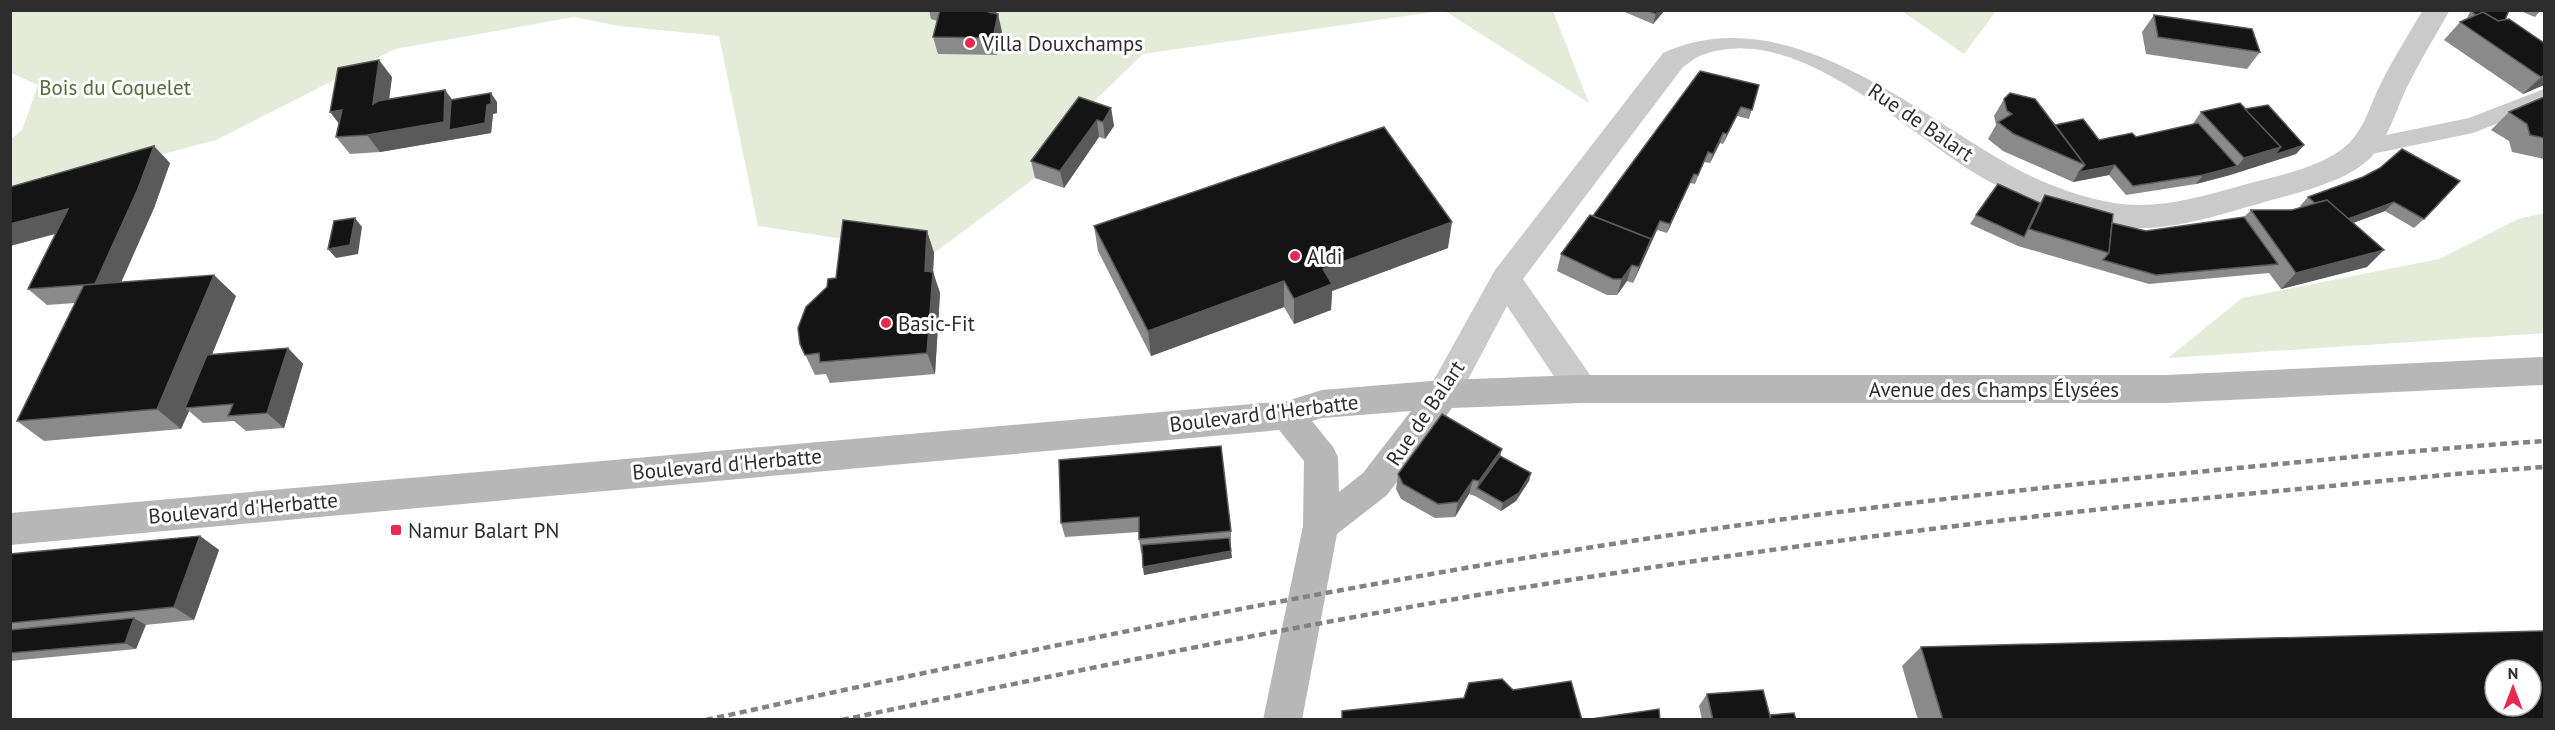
<svg xmlns="http://www.w3.org/2000/svg" width="2555" height="730" font-family="'PT Sans',sans-serif">
	<rect width="100%" height="100%" fill="#fff"/>
	<g fill="#e5ebd9">
		<polygon points="11,11 1440,11 1143,54 1081,114 1035,178 934,253 758,226 719,36 619,26 574,17 395,49 216,140 11,194 11,139 22,130 38,85 11,73"/>
		<polygon points="1445,11 1553,11 1589,103"/>
		<polygon points="1902,11 1996,11 1964,54"/>
		<polygon points="2544,213 2544,333 2168,358 2242,298 2439,259 2518,219"/>
	</g>
	<g fill="none" stroke-linecap="round" stroke-linejoin="round">
		<polygon fill="#cacaca" fill-rule="evenodd" points="2544,89 2544,105 2473,133 2362,156 2354,154 2351,148 2354,142 2362,140 2469,118"/>
		<path fill="#cacaca" fill-rule="evenodd" d="M2423,10H2450C2435,36 2420,61 2407,87C2396,110 2389,137 2372,156C2348,183 2291,194 2258,204C2211,217 2163,234 2113,226C2066,217 2017,198 1976,174C1903,130 1794,20 1702,55C1696,57 1689,63 1683,67L1523,279L1593,379L1598,389L1593,399L1581,403L1569,399L1507,306L1455,404L1443,408L1431,404L1426,394L1495,270L1663,53C1780,0 1901,101 1996,157C2032,179 2073,196 2114,203C2158,210 2201,197 2243,185C2276,176 2327,167 2351,141C2365,126 2371,103 2380,85C2393,59 2408,35 2423,10Z"/>
		<path fill="#b7b7b7" fill-rule="evenodd" d="M2544,357V385L2166,403H1581L1452,408L1387,495L1337,534L1302,720H1263L1303,526L1304,461L1279,430L10,545V513L1287,401L1322,390L1443,380L1581,375H2166ZM1411,411L1363,473L1339,492L1338,457L1333,447L1312,421L1322,418Z"/>
		<g stroke="#828282" stroke-width="4.5" stroke-dasharray="7 4.5" stroke-linecap="butt">
			<path d="M706,720C998,656 1291,595 1587,548C1799,514 2013,490 2227,469C2333,459 2438,448 2544,441"/>
			<path d="M842,720C1059,674 1277,629 1496,592C1755,549 2016,516 2277,491C2366,483 2455,473 2544,467"/>
		</g>
	</g>
	<g fill="#8a8a8a">
		<polygon points="929,10 997,10 996,14 1002,32 997,55 938,54 933,37 937,21 931,19"/>
		<polygon points="1620,10 1665,10 1653,24"/>
		<polygon points="2471,10 2509,10 2505,20 2509,19 2544,85 2523,94 2444,40 2460,22 2466,20"/>
		<polygon points="2518,10 2541,10 2535,17"/>
		<polygon points="2154,15 2260,52 2247,69 2146,54 2142,32"/>
		<polygon points="392,77 389,99 445,90 452,99 497,102 497,113 493,114 491,133 380,152 350,154 336,137"/>
		<polygon points="1759,85 1749,119 1737,116 1723,144 1720,143 1710,163 1704,162 1695,184 1690,183 1667,233 1657,230 1633,283 1627,281 1617,295 1607,295 1557,271 1561,254 1593,216"/>
		<polygon points="2544,97 2544,159 2512,152 2509,141 2491,130 2509,112"/>
		<polygon points="2004,99 2055,125 2099,140 2136,137 2192,125 2201,112 2245,109 2304,145 2296,154 2230,175 2196,184 2126,195 2109,175 2073,182 2003,151 1988,139 1996,125 1994,116"/>
		<polygon points="1111,108 1114,126 1105,139 1099,137 1064,188 1035,178 1031,161"/>
		<polygon points="170,163 154,208 121,282 236,296 212,354 288,348 303,364 284,428 246,431 234,421 203,423 189,411 181,429 44,441 17,421 75,303 47,305 28,289 56,234 10,246 10,187"/>
		<polygon points="2363,177 2424,219 2414,228 2385,211 2353,223 2367,267 2281,289 2269,273 2149,284 2018,246 1970,224 1976,215 2040,203 2045,195 2112,223 2146,231 2244,217 2251,210 2292,210 2301,207 2300,206 2308,197"/>
		<polygon points="1094,226 1448,248 1332,291 1331,310 1294,324 1284,307 1151,356 1098,251"/>
		<polygon points="927,231 934,253 933,272 940,293 935,374 830,383 826,374 815,375 800,344 836,278"/>
		<polygon points="1500,456 1531,473 1529,481 1516,501 1501,511 1475,496 1469,494 1455,517 1435,518 1401,499 1396,489 1398,474"/>
		<polygon points="1059,460 1231,531 1231,545 1230,545 1232,558 1144,575 1142,553 1141,553 1139,539 1139,532 1065,537 1061,523"/>
		<polygon points="200,536 219,550 194,620 145,625 136,649 10,661 10,554"/>
		<polygon points="1921,647 2544,720 1918,720 1902,666"/>
		<polygon points="1707,694 1770,715 1796,720 1702,720 1699,706"/>
	</g>
	<g fill="#5a5a5a">
		<polygon points="988,10 997,10 991,29"/>
		<polygon points="1659,10 1665,10 1653,24 1656,14"/>
		<polygon points="998,14 1002,32 997,55 993,38"/>
		<polygon points="379,60 392,77 386,122 373,104"/>
		<polygon points="2544,75 2544,85 2523,94 2541,77"/>
		<polygon points="445,90 457,107 487,105 491,93 497,102 497,113 493,114 491,133 380,152 367,135"/>
		<polygon points="1741,107 1737,116 1723,144 1727,134"/>
		<polygon points="1111,108 1114,126 1105,139 1103,122"/>
		<polygon points="342,110 343,129 330,112"/>
		<polygon points="1097,120 1099,137 1064,188 1060,171"/>
		<polygon points="1723,133 1720,143 1710,163 1713,154"/>
		<polygon points="2304,145 2296,154 2230,175 2244,158 2281,147"/>
		<polygon points="154,146 170,163 154,208 113,301 95,284"/>
		<polygon points="2115,165 2109,175 2073,182 2079,172"/>
		<polygon points="2237,166 2230,175 2196,184 2203,175"/>
		<polygon points="1694,174 1690,183 1667,233 1670,224"/>
		<polygon points="2394,202 2385,211 2329,232 2337,222"/>
		<polygon points="10,208 68,209 86,225 10,246"/>
		<polygon points="355,218 362,227 358,254 336,258 328,249"/>
		<polygon points="1660,221 1657,230 1633,283 1639,267 1651,239"/>
		<polygon points="1452,222 1448,248 1332,291 1331,310 1294,324 1294,299 1323,269"/>
		<polygon points="927,231 934,253 933,272 940,293 935,374 927,353 925,271"/>
		<polygon points="2384,250 2367,267 2281,289 2296,273"/>
		<polygon points="1632,265 1627,281 1617,295 1622,279"/>
		<polygon points="214,275 236,296 190,408 185,408 189,411 181,429 157,409"/>
		<polygon points="1284,281 1284,307 1151,356 1148,331"/>
		<polygon points="288,348 303,364 284,428 267,413"/>
		<polygon points="1502,449 1498,464 1477,488 1475,496 1479,481"/>
		<polygon points="1531,473 1529,481 1516,501 1501,511 1503,503"/>
		<polygon points="1473,480 1469,494 1455,517 1458,502"/>
		<polygon points="200,536 219,550 194,620 174,607"/>
		<polygon points="1231,551 1232,558 1144,575 1143,567"/>
		<polygon points="134,618 146,625 136,649 125,643"/>
	</g>
	<g fill="#141414" stroke="#5a5a5a" stroke-width="1.5" fill-rule="evenodd">
		<polygon points="940,10 988,10 988,12 998,14 993,38 933,37"/>
		<polygon points="1646,10 1659,10 1656,14"/>
		<polygon points="2474,10 2509,10 2505,20 2498,21 2483,12 2477,15 2473,13"/>
		<polygon points="2483,12 2498,21 2509,19 2544,43 2544,75 2541,77 2460,22"/>
		<polygon points="2154,15 2252,29 2260,52 2158,37"/>
		<polygon points="379,60 373,104 378,101 445,90 444,122 367,135 336,137 342,110 330,112 338,68"/>
		<polygon points="1700,71 1759,85 1752,110 1741,107 1727,134 1723,133 1713,154 1708,152 1698,175 1694,174 1670,224 1660,221 1648,246 1651,239 1593,216"/>
		<polygon points="491,93 491,104 487,105 485,123 449,130 451,100"/>
		<polygon points="2010,93 2035,99 2085,165 2014,134 1998,122 2012,114 2007,111 2004,99"/>
		<polygon points="1079,97 1111,108 1103,122 1097,120 1060,171 1031,161"/>
		<polygon points="2544,97 2544,138 2530,135 2527,124 2509,112"/>
		<polygon points="2240,103 2281,147 2244,158 2201,112"/>
		<polygon points="2268,105 2304,145 2274,155 2281,147 2245,109"/>
		<polygon points="2083,119 2099,140 2132,133 2136,137 2198,123 2237,166 2203,175 2133,186 2115,165 2079,172 2085,165 2055,125"/>
		<polygon points="1384,127 1452,222 1323,269 1332,284 1294,299 1284,281 1148,331 1094,226"/>
		<polygon points="154,146 137,191 95,284 28,289 68,209 10,224 10,187"/>
		<polygon points="2402,149 2460,181 2424,219 2394,202 2348,219 2327,200 2315,203 2308,197 2363,177 2380,168"/>
		<polygon points="1998,184 2040,203 2024,237 1976,215"/>
		<polygon points="2045,195 2113,214 2109,253 2029,229"/>
		<polygon points="2327,200 2384,250 2296,273 2251,210 2292,210"/>
		<polygon points="1590,215 1651,239 1639,267 1632,265 1622,279 1613,279 1561,254"/>
		<polygon points="2244,217 2278,264 2156,275 2103,260 2109,253 2112,223 2146,231"/>
		<polygon points="355,218 350,245 328,249 334,221"/>
		<polygon points="843,220 927,231 925,271 933,272 927,353 820,362 819,353 805,355 800,344 798,328 806,307 827,287 828,279 836,278"/>
		<polygon points="214,275 157,409 17,421 84,285"/>
		<polygon points="288,348 267,413 228,416 233,404 185,408 207,355"/>
		<polygon points="1442,414 1502,449 1479,481 1473,480 1458,502 1438,504 1403,484 1398,474"/>
		<polygon points="1221,446 1231,531 1139,539 1139,517 1061,523 1059,460"/>
		<polygon points="1500,456 1531,473 1519,493 1503,503 1477,488"/>
		<polygon points="200,536 174,607 10,623 10,554"/>
		<polygon points="1229,538 1231,551 1143,567 1142,545"/>
		<polygon points="134,618 125,643 10,653 10,630"/>
		<path d="M2544,631V720H1943L1921,647ZM2495,670H2531V706H2495Z"/>
		<polygon points="1502,679 1513,690 1571,681 1582,720 1342,720 1342,711 1464,698 1469,683"/>
		<polygon points="1763,690 1771,720 1713,720 1707,694"/>
		<polygon points="1659,709 1660,720 1584,720"/>
		<polygon points="1794,713 1796,720 1771,720 1770,715"/>
	</g>
	<g fill="#e82a50" stroke="#fff" stroke-width="2">
		<circle cx="970" cy="43" r="6"/>
		<circle cx="1295" cy="256" r="6"/>
		<circle cx="886" cy="323" r="6"/>
		<rect x="390" y="524" width="12" height="12" rx="3"/>
	</g>
	<g text-anchor="middle" dominant-baseline="central" stroke-width="6" stroke-linejoin="round" paint-order="stroke">
		<g font-size="21" fill="#2d2d2d" stroke="#fff" text-anchor="start">
			<text x="982" y="43">Villa Douxchamps</text>
			<text x="1307" y="256">Aldi</text>
			<text x="898" y="323">Basic-Fit</text>
			<text x="408" y="530">Namur Balart PN</text>
		</g>
		<g font-size="21" fill="#55693a" stroke="#fff">
			<text x="115" y="87">Bois du Coquelet</text>
		</g>
		<g font-size="21" fill="#2d2d2d" stroke="#fff">
			<text transform="translate(1921 122) rotate(34)">Rue de Balart</text>
			<text x="1994" y="389">Avenue des Champs Élysées</text>
			<text transform="translate(1264 413) rotate(-7)">Boulevard d'Herbatte</text>
			<text transform="translate(1425 413) rotate(-56)">Rue de Balart</text>
			<text transform="translate(727 464) rotate(-5)">Boulevard d'Herbatte</text>
			<text transform="translate(243 508) rotate(-5)">Boulevard d'Herbatte</text>
		</g>
	</g>
	<rect width="2555" height="730" fill="none" stroke="#2d2d2d" stroke-width="24"/>
	<g transform="translate(2513 688)"><circle r="28" fill="#ffffff" stroke="#ababab" stroke-width="1.5"/>
	<path d="M0-4.5L10 22L0 15L-10 22Z" fill="#e82a50"/>
	<text y="-9" font-size="16" font-weight="bold" text-anchor="middle" fill="#2d2d2d">N</text>
	</g>
</svg>
